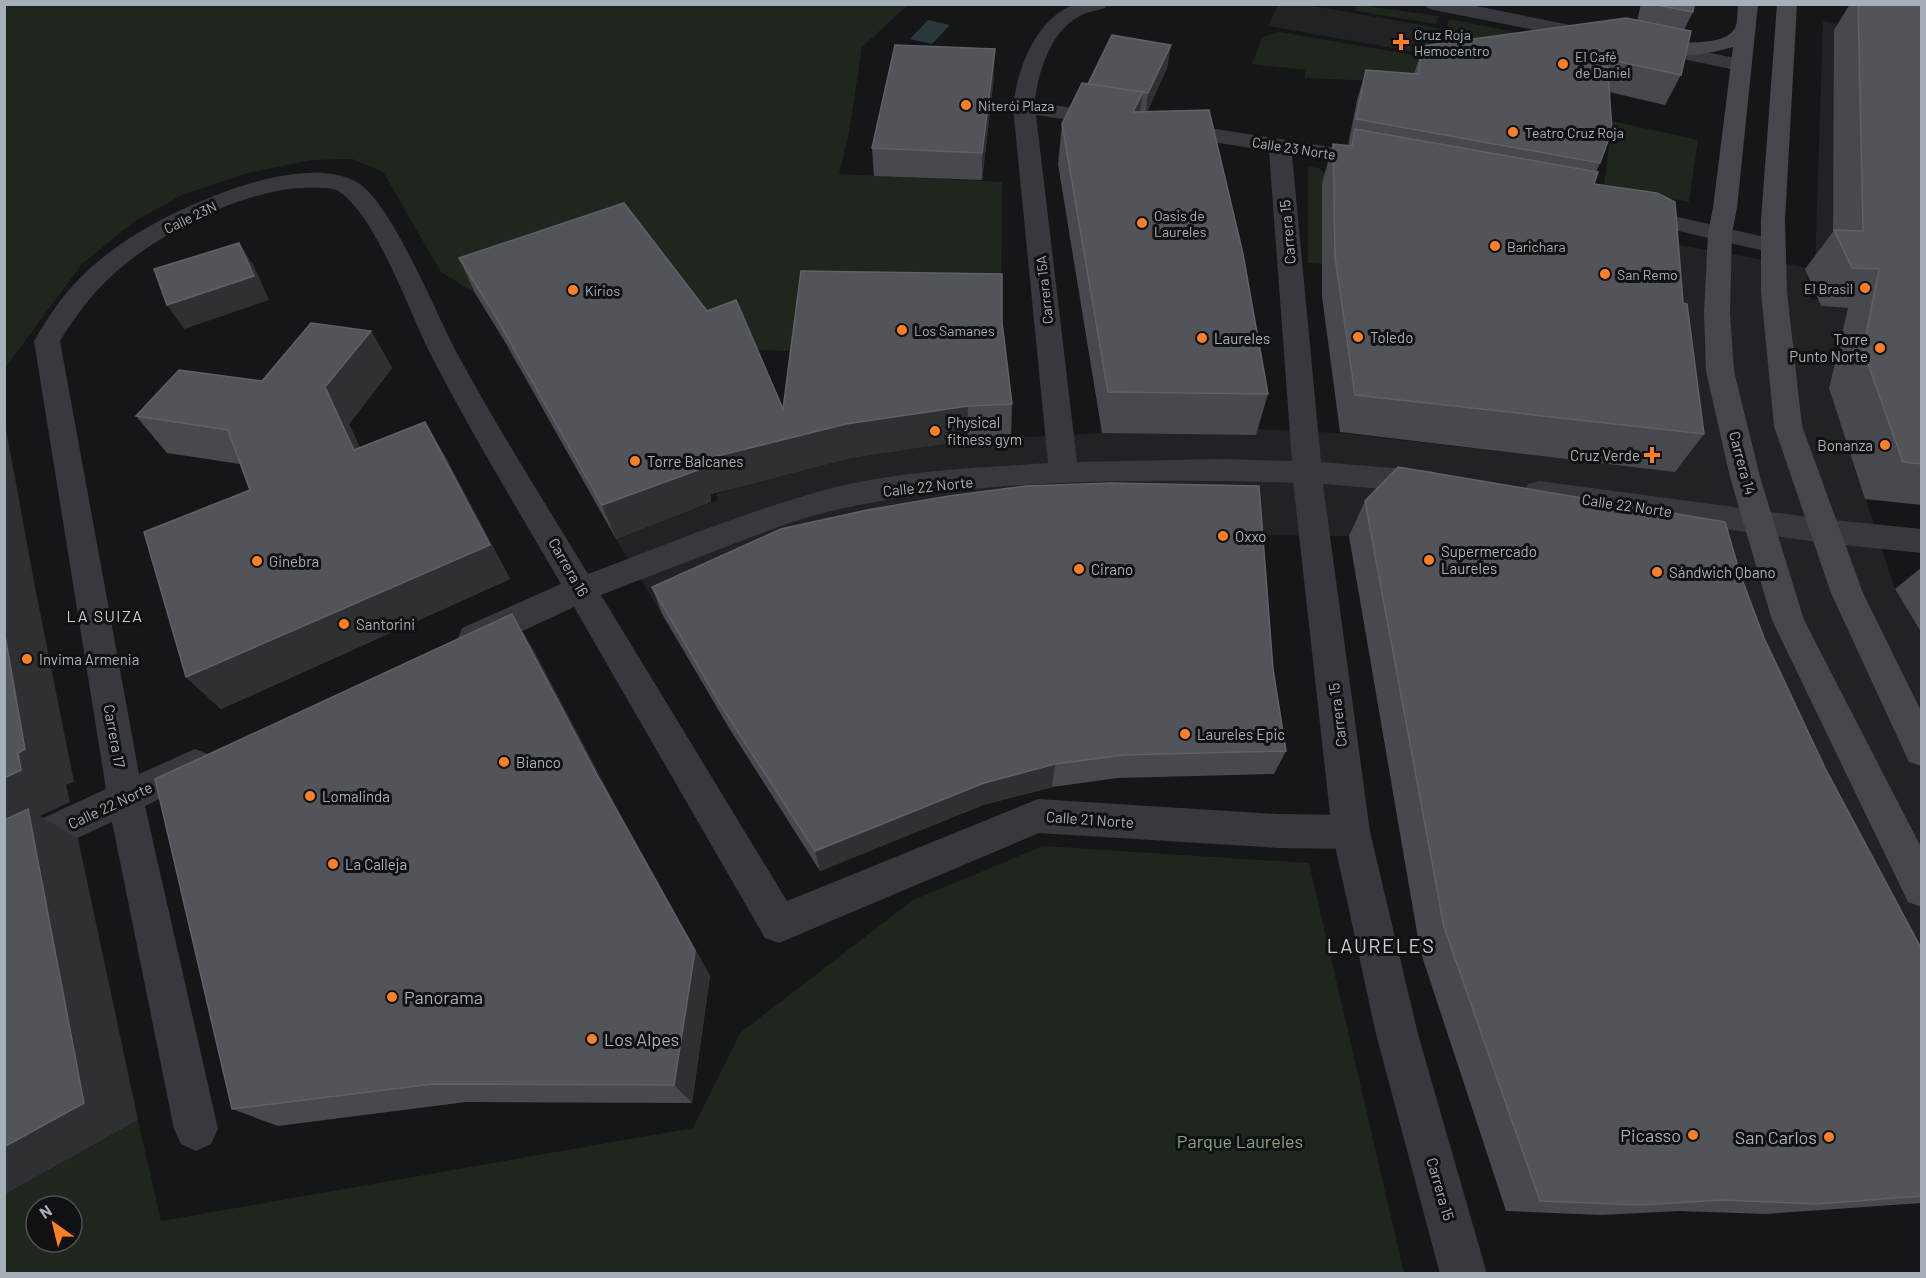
<svg xmlns="http://www.w3.org/2000/svg" width="1926" height="1278" font-family="Barlow,sans-serif">
	<rect width="100%" height="100%" fill="#151617"/>
	<g fill="#212225">
		<polygon points="1301,4 1445,29 1438,56 1268,26 1278,5"/>
		<polygon points="1823,21 1909,38 1819,277 1807,276 1811,299 1818,300 1821,306 1848,308 1829,386 1895,589 1921,634 1921,1071 1375,509 1349,536 1251,535 662,614 616,539 718,500 716,494 736,487 850,458 967,440 1102,433 1255,429 1340,433 1674,471 1652,240 1815,269"/>
	</g>
	<g fill="#1e261d" fill-rule="evenodd">
		<polygon points="4,5 908,5 862,47 849,133 839,174 1002,182 1001,310 801,351 750,350 536,396 507,348 672,288 634,238 475,293 441,272 383,172 352,159 312,160 248,173 182,195 135,221 82,264 5,368"/>
		<polygon points="1357,5 1439,16 1436,24 1355,11"/>
		<polygon points="1449,19 1565,42 1442,59 1453,30 1447,26"/>
		<polygon points="1279,32 1432,58 1446,84 1305,78 1305,70 1252,64 1262,37"/>
		<polygon points="1612,121 1698,140 1689,202 1604,187"/>
		<polygon points="1308,167 1319,168 1336,184 1322,183 1322,264 1308,263"/>
		<path d="M1043,846L1309,863L1404,1273H5L4,1195L138,1120L161,1221L693,1128L740,1033L913,900ZM36,1206H72V1242H36Z"/>
	</g>
	<polygon fill="#2a393c" points="928,20 950,25 932,44 910,39"/>
	<g fill="none" stroke-linecap="round" stroke-linejoin="round">
		<g fill="#36393d" fill-rule="evenodd">
			<path d="M1076,4H1107L1105,8C1096,11 1086,12 1078,17C1050,33 1038,72 1035,102L1112,114L1120,115L1123,120L1120,125L1112,126L1036,115L1077,462L1221,459L1292,461L1269,151L1163,134L1160,129L1163,124L1171,122L1375,154L1383,156L1386,161L1383,166L1375,168L1292,155L1322,472L1317,480L1307,483C1156,479 988,477 840,509C802,517 764,532 728,546C686,562 643,579 601,595L787,901L1038,799L1278,814L1351,815L1364,820L1370,832L1364,844L1351,849L1278,848L1039,833L779,943L765,938L574,607L486,648L474,651L462,648L458,638L462,628L561,584C517,508 471,433 431,355C409,312 378,220 341,193C335,188 327,188 320,188C255,183 165,229 117,271C94,291 76,315 60,341L139,774L195,749L208,754L213,765L208,776L145,806L218,1129L211,1144L196,1151L181,1144L174,1129L112,822L4,872V836L106,789L34,341C47,319 61,297 79,279C114,243 163,216 209,198C248,182 315,161 355,181C391,199 437,317 458,355C498,429 544,501 588,574C670,543 751,509 836,487C905,470 978,468 1048,463L1013,107C1017,69 1036,17 1076,4Z"/>
			<polygon points="1425,4 1466,4 1600,31 1607,33 1610,37 1607,41 1600,43 1434,10 1427,8"/>
			<polygon points="1647,40 1740,59 1747,61 1750,65 1747,69 1740,71 1640,50 1637,46 1640,42"/>
			<polygon points="1635,207 1782,241 1785,246 1782,251 1773,253 1627,219 1623,214 1627,209"/>
		</g>
		<g fill="#36393d" fill-rule="evenodd">
			<polygon points="1307,461 1431,471 1441,474 1446,482 1441,490 1431,493 1323,484 1370,832 1418,1034 1487,1274 1440,1274 1376,1034 1332,832 1292,472 1297,464"/>
			<polygon points="1539,481 1824,519 1922,529 1922,553 1824,543 1539,503 1528,500 1524,492 1528,484"/>
		</g>
		<g fill="#44484d" fill-rule="evenodd">
			<path d="M1738,4H1758L1737,208L1732,233L1730,313L1734,371L1760,477L1804,620L1922,849V907L1908,902L1772,620L1730,477L1706,371L1704,313L1708,233L1713,208L1733,47C1707,55 1673,59 1647,52L1644,48L1647,44C1668,39 1723,50 1735,28C1738,22 1737,12 1738,4Z"/>
			<polygon points="1777,4 1797,4 1785,220 1787,292 1802,426 1863,593 1922,713 1922,766 1909,762 1831,593 1774,426 1761,292 1761,220"/>
		</g>
	</g>
	<g fill="#46494d">
		<polygon points="1641,4 1695,4 1693,12 1684,30 1681,75 1665,105 1609,92 1600,163 1596,172 1594,184 1683,303 1704,434 1675,472 1340,432 1322,296 1322,183 1333,144 1348,146 1357,100 1366,70 1414,74 1423,46 1637,21"/>
		<polygon points="1850,4 1922,5 1922,505 1865,499 1829,388 1848,308 1821,306 1805,269 1833,232 1834,30"/>
		<polygon points="1171,45 1167,68 1147,112 1268,394 1256,435 1102,433 1058,164 1062,124"/>
		<polygon points="994,76 982,180 874,176 872,148"/>
		<polygon points="459,258 707,311 783,409 1002,322 1012,404 1011,438 967,440 850,458 711,494 711,502 616,539 508,347 475,293"/>
		<polygon points="371,331 392,368 349,424 360,448 425,422 446,458 510,579 221,709 186,677 250,490 240,464 167,453 136,416 262,381"/>
		<polygon points="1365,501 1740,574 1764,638 1825,768 1922,950 1922,1203 1765,1214 1679,1211 1601,1215 1506,1211 1420,950 1349,536"/>
		<polygon points="1922,567 1922,634 1895,589"/>
		<polygon points="652,587 1273,669 1286,751 1274,774 1118,778 1052,787 983,805 820,871 729,728 662,614"/>
		<polygon points="512,614 534,651 615,805 710,976 692,1103 466,1102 278,1126 232,1109"/>
	</g>
	<g fill="#2e3033">
		<polygon points="1171,45 1167,68 1145,116 1148,93"/>
		<polygon points="995,49 994,76 982,180 982,153"/>
		<polygon points="1143,92 1137,133 1133,112"/>
		<polygon points="239,243 254,266 269,300 184,329 167,305"/>
		<polygon points="371,331 392,368 349,424 378,486 354,450 325,387"/>
		<polygon points="968,406 967,440 850,458 711,494 711,502 616,539 602,505 701,460 846,424"/>
		<polygon points="4,418 35,587 74,782 66,785 70,802 40,816 78,839 138,1120 4,1195 4,778 18,753 4,630"/>
		<polygon points="425,422 446,458 510,579 221,709 186,677"/>
		<polygon points="512,614 534,651 615,805 710,976 692,1103 674,1085"/>
		<polygon points="1055,764 1052,787 983,805 820,871 815,851 984,783"/>
	</g>
	<g fill="#515459" stroke="#5e6268" stroke-width="1.5">
		<polygon points="1652,4 1694,4 1693,12"/>
		<polygon points="1858,4 1922,5 1922,464 1903,462 1863,350 1879,269 1852,268 1834,230 1863,231"/>
		<polygon points="1626,18 1691,31 1681,75 1607,59 1612,130 1600,163 1356,119 1366,70 1418,74 1423,46"/>
		<polygon points="1112,35 1171,45 1148,93 1088,84"/>
		<polygon points="895,45 995,49 982,153 872,148"/>
		<polygon points="1082,83 1143,92 1133,112 1209,110 1243,254 1268,394 1108,392 1062,124"/>
		<polygon points="1355,129 1598,172 1594,184 1657,193 1675,202 1683,303 1687,304 1704,434 1355,395 1335,257 1333,144 1352,146"/>
		<polygon points="624,203 707,311 736,300 783,409 801,271 1002,274 1002,322 1012,404 968,406 846,424 701,460 701,469 602,505 493,312 459,258"/>
		<polygon points="239,243 254,276 167,305 154,269"/>
		<polygon points="311,323 371,331 325,387 354,450 425,422 490,545 186,677 144,532 250,490 228,430 136,416 179,370 262,381"/>
		<polygon points="1398,467 1725,522 1740,574 1764,638 1825,768 1922,950 1922,1196 1816,1204 1723,1200 1641,1205 1540,1201 1444,927 1365,501"/>
		<polygon points="1111,483 1259,486 1273,669 1286,751 1124,755 1055,764 984,783 815,851 720,704 652,587 781,529 867,510 949,496 1026,486"/>
		<polygon points="512,614 596,773 695,951 674,1085 433,1084 232,1109 155,779"/>
		<polygon points="4,630 25,749 18,753 21,770 4,778"/>
		<polygon points="28,809 84,1103 4,1147 4,820"/>
	</g>
	<g fill="#ff7f26" stroke="#101112" stroke-width="2">
		<path d="M1398 33h6v6h6v6h-6v6h-6v-6h-6v-6h6z"/>
		<circle cx="1563" cy="64" r="6"/>
		<circle cx="966" cy="105" r="6"/>
		<circle cx="1513" cy="132" r="6"/>
		<circle cx="1142" cy="223" r="6"/>
		<circle cx="1495" cy="246" r="6"/>
		<circle cx="1605" cy="274" r="6"/>
		<circle cx="1865" cy="288" r="6"/>
		<circle cx="573" cy="290" r="6"/>
		<circle cx="902" cy="330" r="6"/>
		<circle cx="1358" cy="337" r="6"/>
		<circle cx="1202" cy="338" r="6"/>
		<circle cx="1880" cy="348" r="6"/>
		<circle cx="935" cy="431" r="6"/>
		<circle cx="1885" cy="445" r="6"/>
		<path d="M1649 446h6v6h6v6h-6v6h-6v-6h-6v-6h6z"/>
		<circle cx="635" cy="461" r="6"/>
		<circle cx="1223" cy="536" r="6"/>
		<circle cx="1429" cy="560" r="6"/>
		<circle cx="257" cy="561" r="6"/>
		<circle cx="1079" cy="569" r="6"/>
		<circle cx="1657" cy="572" r="6"/>
		<circle cx="344" cy="624" r="6"/>
		<circle cx="27" cy="659" r="6"/>
		<circle cx="1185" cy="734" r="6"/>
		<circle cx="504" cy="762" r="6"/>
		<circle cx="310" cy="796" r="6"/>
		<circle cx="333" cy="864" r="6"/>
		<circle cx="392" cy="997" r="6"/>
		<circle cx="592" cy="1039" r="6"/>
		<circle cx="1693" cy="1135" r="6"/>
		<circle cx="1829" cy="1137" r="6"/>
	</g>
	<g text-anchor="middle" dominant-baseline="central" stroke-width="6" stroke-linejoin="round" paint-order="stroke">
		<g font-size="14" fill="#a6b0b9" stroke="#101112" text-anchor="start">
			<text x="1414" y="34">Cruz Roja<tspan x="1414" dy="16">Hemocentro</tspan></text>
			<text x="1575" y="56">El Café<tspan x="1575" dy="16">de Daniel</tspan></text>
			<text x="978" y="105">Niterói Plaza</text>
			<text x="1525" y="132">Teatro Cruz Roja</text>
			<text x="1154" y="215">Oasis de<tspan x="1154" dy="16">Laureles</tspan></text>
			<text x="1507" y="246">Barichara</text>
			<text x="1617" y="274">San Remo</text>
			<text x="1853" y="288" text-anchor="end">El Brasil</text>
			<text x="585" y="290">Kirios</text>
			<text x="914" y="330">Los Samanes</text>
		</g>
		<g font-size="14" fill="#a6b0b9" stroke="#101112">
			<text transform="translate(1294 148) rotate(9)">Calle 23 Norte</text>
			<text transform="translate(190 217) rotate(-26)">Calle 23N</text>
			<text transform="translate(1044 290) rotate(-96)">Carrera 15A</text>
		</g>
		<g font-size="15" fill="#a6b0b9" stroke="#101112">
			<text transform="translate(1287 232) rotate(-95)">Carrera 15</text>
			<text transform="translate(1743 463) rotate(75)">Carrera 14</text>
			<text transform="translate(928 486) rotate(-6)">Calle 22 Norte</text>
			<text transform="translate(1627 505) rotate(8)">Calle 22 Norte</text>
			<text transform="translate(569 567) rotate(60)">Carrera 16</text>
			<text transform="translate(1337 715) rotate(-97)">Carrera 15</text>
			<text transform="translate(115 736) rotate(80)">Carrera 17</text>
			<text transform="translate(110 805) rotate(-25)">Calle 22 Norte</text>
			<text transform="translate(1090 819) rotate(4)">Calle 21 Norte</text>
			<text transform="translate(1441 1189) rotate(74)">Carrera 15</text>
		</g>
		<g font-size="15" fill="#a6b0b9" stroke="#101112" text-anchor="start">
			<text x="1370" y="337">Toledo</text>
			<text x="1214" y="338">Laureles</text>
			<text x="1868" y="339" text-anchor="end">Torre<tspan x="1868" dy="17">Punto Norte</tspan></text>
			<text x="947" y="422">Physical<tspan x="947" dy="17">fitness gym</tspan></text>
			<text x="1873" y="445" text-anchor="end">Bonanza</text>
			<text x="1640" y="455" text-anchor="end">Cruz Verde</text>
			<text x="647" y="461">Torre Balcanes</text>
			<text x="1235" y="536">Oxxo</text>
			<text x="1441" y="551">Supermercado<tspan x="1441" dy="17">Laureles</tspan></text>
			<text x="269" y="561">Ginebra</text>
			<text x="1091" y="569">Cirano</text>
			<text x="1669" y="572">Sándwich Qbano</text>
			<text x="356" y="624">Santorini</text>
			<text x="39" y="659">Invima Armenia</text>
			<text x="1197" y="734">Laureles Epic</text>
			<text x="516" y="762">Bianco</text>
			<text x="322" y="796">Lomalinda</text>
			<text x="345" y="864">La Calleja</text>
		</g>
		<g font-size="16" letter-spacing="1.5" fill="#c8ced4" stroke="#101112">
			<text x="105" y="615">LA SUIZA</text>
		</g>
		<g font-size="18" fill="#a6b0b9" stroke="#101112" text-anchor="start">
			<text x="404" y="997">Panorama</text>
			<text x="604" y="1039">Los Alpes</text>
			<text x="1681" y="1135" text-anchor="end">Picasso</text>
			<text x="1817" y="1137" text-anchor="end">San Carlos</text>
		</g>
		<g font-size="18" fill="#84a57c" stroke="#101112">
			<text x="1240" y="1141">Parque Laureles</text>
		</g>
		<g font-size="20" letter-spacing="1.5" fill="#c8ced4" stroke="#101112">
			<text x="1381" y="945">LAURELES</text>
		</g>
	</g>
	<rect width="1926" height="1278" fill="none" stroke="#a6b0b9" stroke-width="12"/>
	<g transform="translate(54 1224) rotate(326)"><circle r="28" fill="#101112" stroke="#4c5155" stroke-width="1.5"/>
	<path d="M0-4.5L10 22L0 15L-10 22Z" fill="#ff7f26"/>
	<text y="-9" font-size="16" font-weight="bold" text-anchor="middle" fill="#a6b0b9">N</text>
	</g>
</svg>
